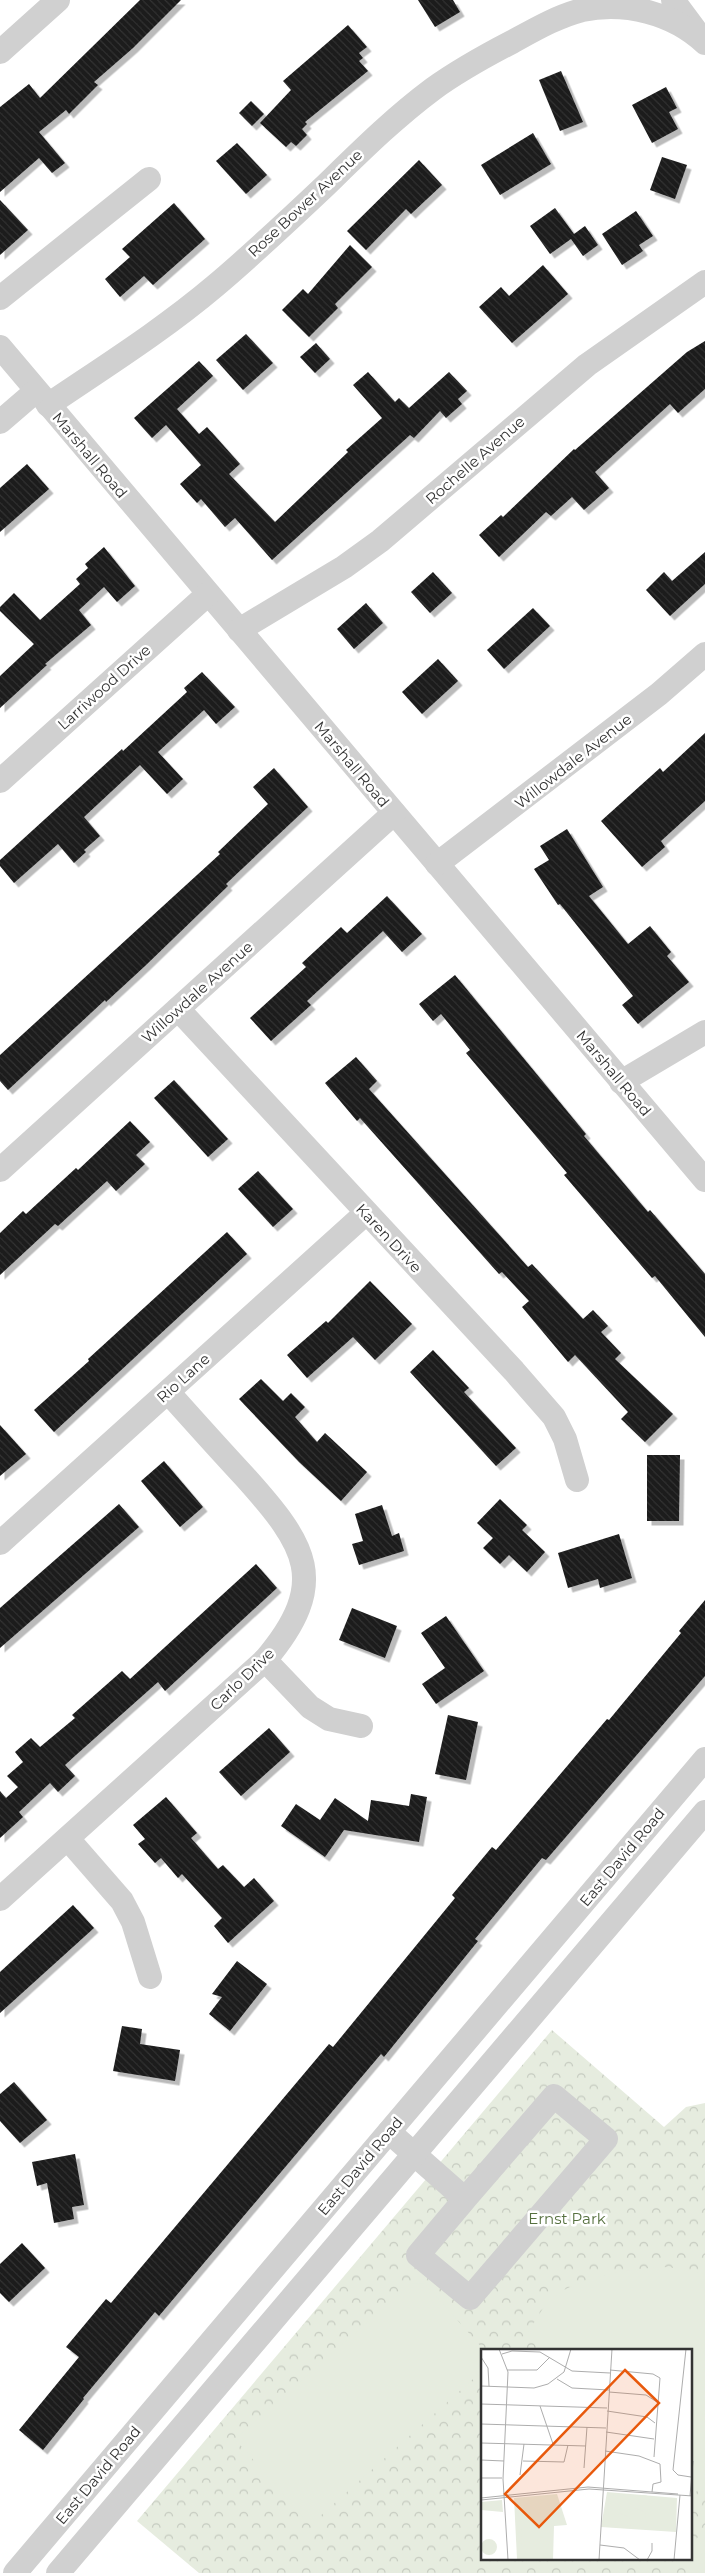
<svg xmlns="http://www.w3.org/2000/svg" width="705" height="2573" font-family="Montserrat,sans-serif">
	<defs>
		<pattern id="park-crowns" width="20" height="18" patternUnits="userSpaceOnUse" patternTransform="scale(1.25)"><rect width="20" height="18" fill="#e6ecdf"/><path d="M2 6a3 3 0 1 1 6 0M12 15a3 3 0 1 1 6 0" fill="none" stroke="#c6cbc0"/></pattern>
		<pattern id="building-back-hatch" width="6" height="6" patternUnits="userSpaceOnUse" patternTransform="scale(1.25)"><rect width="6" height="6" fill="#1a1a1a"/><path d="M-1 5l2 2M0 0l6 6M5-1l2 2" fill="none" stroke="#333"/></pattern>
		<filter id="shadow"><feDropShadow dx="4.5" dy="4.5" stdDeviation="0" flood-color="#0004"/></filter>
	</defs>
	<rect width="100%" height="100%" fill="#fff"/>
	<path fill="url(#park-crowns)" fill-rule="evenodd" d="M552,2030L664,2127L686,2107L705,2103V2573H199L137,2521ZM482,2350H691V2559H482Z"/>
	<g fill="#e6ecdf">
		<path d="M668,2267L705,2274V2483L691,2497V2350H539L527,2334C534,2324 540,2311 548,2302C573,2276 634,2268 668,2267Z"/>
		<polygon points="412,2283 425,2284 484,2350 482,2350 482,2371 310,2525 235,2439"/>
		<polygon points="705,2530 705,2573 688,2573 677,2559 691,2559 691,2544"/>
	</g>
	<g fill="url(#building-back-hatch)" filter="url(#shadow)">
		<polygon points="140,0 181,0 133,48 94,82 98,85 69,114 66,110 39,132 65,163 52,173 39,158 0,192 0,107 29,84 40,98"/>
		<polygon points="418,0 453,0 460,12 435,27"/>
		<polygon points="348,25 367,47 359,53 363,58 359,61 368,71 305,122 307,124 302,129 307,135 296,146 291,142 286,147 260,123 291,90 283,81"/>
		<polygon points="561,71 583,122 560,131 539,80"/>
		<polygon points="666,87 677,108 669,112 678,129 652,143 632,105"/>
		<polygon points="251,101 264,114 252,126 239,113"/>
		<polygon points="533,133 551,164 500,195 481,165"/>
		<polygon points="237,143 267,175 246,194 216,161"/>
		<polygon points="662,157 687,165 675,199 650,190"/>
		<polygon points="419,160 442,185 411,214 406,209 366,250 347,231"/>
		<polygon points="0,200 28,230 0,255"/>
		<polygon points="174,203 205,239 153,285 144,276 120,297 105,279 130,257 122,249"/>
		<polygon points="555,208 574,234 585,226 598,245 583,256 571,239 550,254 530,226"/>
		<polygon points="636,211 653,236 639,245 643,251 622,265 602,234"/>
		<polygon points="350,245 372,267 335,304 338,308 309,337 282,310 303,289 308,294"/>
		<polygon points="543,265 568,294 512,343 479,307 501,287 509,296"/>
		<polygon points="246,334 273,363 243,390 216,360"/>
		<polygon points="705,341 705,389 678,413 670,404 595,472 609,488 584,510 572,497 551,516 546,512 499,557 479,535 501,515 503,517 574,449 575,450 687,352"/>
		<polygon points="316,343 330,359 315,373 300,357"/>
		<polygon points="199,361 213,376 177,409 199,434 207,427 240,464 229,474 275,522 348,452 346,450 382,418 353,385 368,372 395,402 399,398 409,408 449,372 467,391 458,399 462,404 446,418 440,411 414,438 410,435 272,560 235,518 225,527 201,499 197,503 180,484 201,465 166,425 152,438 134,418"/>
		<polygon points="27,464 49,489 0,532 0,488"/>
		<polygon points="104,547 135,586 117,602 104,587 79,610 91,625 45,664 47,665 0,708 0,676 34,644 0,611 0,607 14,593 40,620 80,584 76,579 88,568 85,564"/>
		<polygon points="705,552 705,584 670,616 646,590 664,572 672,581"/>
		<polygon points="433,572 452,593 430,613 411,592"/>
		<polygon points="366,603 383,623 354,649 337,629"/>
		<polygon points="533,608 550,626 504,669 487,650"/>
		<polygon points="438,659 458,681 422,714 402,692"/>
		<polygon points="202,672 235,707 216,724 204,710 158,752 183,779 167,794 140,765 84,817 100,836 84,850 86,852 74,863 58,844 14,883 0,866 0,860 122,749 123,751 187,692 184,688"/>
		<polygon points="705,733 705,801 661,841 665,847 642,867 601,821 660,768 663,772"/>
		<polygon points="274,768 308,807 226,884 228,886 145,966 106,1002 105,1000 8,1090 0,1081 0,1055 220,854 218,852 268,804 253,787"/>
		<polygon points="567,829 603,887 589,896 628,944 650,926 671,952 667,956 689,982 638,1024 622,1005 633,996 560,904 558,905 534,869 549,860 540,846"/>
		<polygon points="387,896 422,934 402,952 383,931 307,1001 311,1005 271,1041 250,1018 306,967 302,963 341,927 347,933"/>
		<polygon points="455,975 586,1134 584,1136 648,1212 650,1210 705,1274 705,1337 655,1276 652,1278 564,1175 567,1173 466,1053 470,1050 441,1014 433,1021 419,1004"/>
		<polygon points="356,1057 377,1081 369,1089 528,1267 532,1264 583,1319 593,1310 608,1326 601,1332 621,1353 615,1359 673,1414 645,1442 621,1419 628,1412 575,1355 568,1362 522,1307 529,1301 502,1272 499,1274 360,1118 357,1121 325,1083"/>
		<polygon points="174,1080 228,1139 208,1157 154,1098"/>
		<polygon points="130,1121 150,1142 136,1155 145,1164 116,1191 107,1181 58,1226 55,1224 0,1275 0,1233 23,1211 26,1214 76,1168 78,1170"/>
		<polygon points="258,1171 293,1209 273,1227 238,1189"/>
		<polygon points="227,1232 247,1254 54,1432 34,1410 89,1361 88,1359"/>
		<polygon points="370,1281 412,1324 375,1360 353,1337 307,1378 287,1355 326,1321 328,1323"/>
		<polygon points="433,1350 469,1388 464,1392 516,1448 496,1466 410,1372"/>
		<polygon points="261,1379 283,1401 291,1393 305,1407 295,1417 317,1442 325,1433 367,1472 341,1501 299,1462 239,1399"/>
		<polygon points="0,1425 26,1454 0,1476"/>
		<polygon points="647,1455 680,1455 679,1521 647,1521"/>
		<polygon points="164,1461 203,1507 180,1527 141,1481"/>
		<polygon points="500,1499 527,1525 522,1530 545,1552 527,1572 509,1555 500,1564 483,1548 493,1538 477,1523"/>
		<polygon points="119,1504 139,1527 0,1648 0,1608"/>
		<polygon points="382,1505 392,1536 399,1533 404,1551 359,1565 352,1544 363,1541 355,1514"/>
		<polygon points="619,1534 632,1578 600,1588 598,1579 568,1588 558,1553"/>
		<polygon points="256,1564 277,1588 165,1691 158,1682 76,1755 65,1765 75,1776 58,1792 50,1783 19,1812 23,1817 0,1838 0,1791 6,1798 18,1787 7,1776 23,1762 15,1752 31,1738 40,1747 75,1718 72,1715 122,1671 130,1679"/>
		<polygon points="705,1600 705,1676 546,1860 542,1858 475,1939 478,1941 384,2057 381,2054 159,2316 155,2312 83,2398 84,2399 43,2450 19,2430 79,2357 66,2347 106,2299 111,2303 329,2044 333,2047 455,1898 452,1895 492,1847 496,1850 607,1719 609,1720 681,1633 679,1631"/>
		<polygon points="352,1608 397,1626 385,1658 339,1640"/>
		<polygon points="446,1616 484,1671 436,1704 422,1684 445,1668 421,1633"/>
		<polygon points="448,1715 478,1722 466,1780 435,1774"/>
		<polygon points="269,1728 290,1752 241,1796 219,1772"/>
		<polygon points="411,1794 427,1797 419,1842 344,1830 325,1857 281,1826 296,1804 320,1820 335,1798 368,1821 371,1800 409,1806"/>
		<polygon points="166,1797 197,1833 191,1838 218,1869 223,1865 244,1887 254,1878 274,1901 228,1943 214,1926 222,1918 182,1874 178,1878 161,1858 155,1863 138,1844 145,1839 133,1825"/>
		<polygon points="73,1905 94,1928 0,2013 0,1972"/>
		<polygon points="237,1961 267,1984 230,2031 209,2014 222,1997 212,1994"/>
		<polygon points="122,2026 142,2029 140,2044 180,2050 175,2081 113,2071"/>
		<polygon points="14,2082 47,2120 20,2143 0,2121 0,2094"/>
		<polygon points="75,2154 84,2205 72,2207 74,2219 54,2223 47,2183 37,2186 32,2162"/>
		<polygon points="22,2243 45,2268 9,2302 0,2293 0,2264"/>
	</g>
	<g fill="none" stroke-linecap="round" stroke-linejoin="round">
		<g stroke="#d0d0d0" stroke-width="24">
			<polyline points="673,0 696,31"/>
			<polyline points="0,52 58,0"/>
			<polyline points="0,298 149,179"/>
			<polyline points="0,347 705,1180"/>
			<path d="M48,405C104,367 163,330 215,286C253,254 289,220 325,186C360,152 394,118 433,89C458,71 485,56 512,42C534,30 558,16 582,10C625,1 673,13 705,43"/>
			<polyline points="0,422 36,391"/>
			<polyline points="239,630 344,567 380,541 587,365 705,282"/>
			<polyline points="0,781 208,594"/>
			<polyline points="437,864 659,694 705,654"/>
			<polyline points="178,1009 514,1371 554,1417 565,1439 577,1480"/>
			<polyline points="621,1082 705,1032"/>
			<polyline points="0,1170 394,813"/>
			<polyline points="0,1543 366,1213"/>
			<polyline points="265,1660 310,1707 329,1719 361,1726"/>
			<polyline points="68,1839 122,1901 133,1922 150,1977"/>
			<path d="M0,1899L265,1660C331,1582 306,1545 245,1477C219,1449 193,1420 168,1392"/>
			<polyline points="389,2132 465,2199 554,2096 606,2139 470,2298 418,2255 465,2199"/>
			<polyline points="15,2573 705,1759"/>
			<polyline points="58,2573 705,1812"/>
		</g>
	</g>
	<g text-anchor="middle" dominant-baseline="central" stroke-width="5" stroke-linejoin="round" paint-order="stroke">
		<g font-size="15" fill="#333" stroke="#fff">
			<text transform="translate(305 203) rotate(-43)">Rose Bower Avenue</text>
			<text transform="translate(90 455) rotate(50)">Marshall Road</text>
			<text transform="translate(475 460) rotate(-41)">Rochelle Avenue</text>
			<text transform="translate(104 687) rotate(-42)">Larriwood Drive</text>
			<text transform="translate(573 761) rotate(-38)">Willowdale Avenue</text>
			<text transform="translate(352 764) rotate(50)">Marshall Road</text>
			<text transform="translate(197 992) rotate(-42)">Willowdale Avenue</text>
			<text transform="translate(614 1073) rotate(50)">Marshall Road</text>
			<text transform="translate(389 1238) rotate(47)">Karen Drive</text>
			<text transform="translate(183 1378) rotate(-42)">Rio Lane</text>
			<text transform="translate(242 1679) rotate(-44)">Carlo Drive</text>
			<text transform="translate(622 1857) rotate(-50)">East David Road</text>
			<text transform="translate(360 2166) rotate(-50)">East David Road</text>
			<text transform="translate(98 2475) rotate(-50)">East David Road</text>
		</g>
		<g font-size="15" fill="#56703f" stroke="#fff">
			<text x="567" y="2218">Ernst Park</text>
		</g>
	</g>
	<g transform="translate(481 2349)">
		<rect width="211" height="211" fill="#fff"/>
		<path d="M21,151L22,163L0,161V153Z" fill="#e6ecdf"/>
		<path d="M126,143L196,149L195,183L120,178ZM76,145L86,176L73,177L72,211L36,210L33,149Z" fill="#e6ecdf"/>
		<path d="M157 152a6 6 0 1 1 12 0a6 6 0 1 1-12 0ZM42,150L57,151L58,158H41ZM61,159L71,162L74,174H59ZM154,159L164,163L166,178L152,176ZM138,164L148,168L150,177L137,176ZM56 182a7 7 0 1 1 14 0a7 7 0 1 1-14 0ZM40,177H53V200H41ZM0 198a8 8 0 1 1 16 0a8 8 0 1 1-16 0Z" fill="#e6ecdf"/>
		<path fill="none" stroke="#adadad" stroke-width="1" d="M18,0L27,23L22,130L27,211M205,0L192,121L197,126L210,128M21,5L31,2L59,3L91,22L129,24M0,8L7,19L8,37M26,21H56L69,8M129,21L172,25L179,29L173,108M76,30L91,39L128,41M0,37L53,39L67,35L83,23L90,0M128,43L165,46L176,53M0,55L126,59M59,57L72,95M126,62L166,68L174,74M0,75L125,79M125,83L173,90M0,94L105,97M124,102L158,107L179,115L180,133L172,135L171,143M0,111L23,112M42,112L83,113L87,96M103,119L106,78M39,126L43,95M0,129H21M209,147L212,112M0,149L107,138L197,145M0,151L108,140L212,147M119,196L143,199L159,211M118,211L131,0M166,211L171,202V194M193,211L199,146"/>
		<path fill="#e8590c" fill-opacity="0.15" stroke="#e8590c" stroke-width="2.5" d="M144,21L178,54L58,178L24,145Z"/>
		<rect width="211" height="211" fill="none" stroke="#333" stroke-width="2.5"/>
	</g>
</svg>
